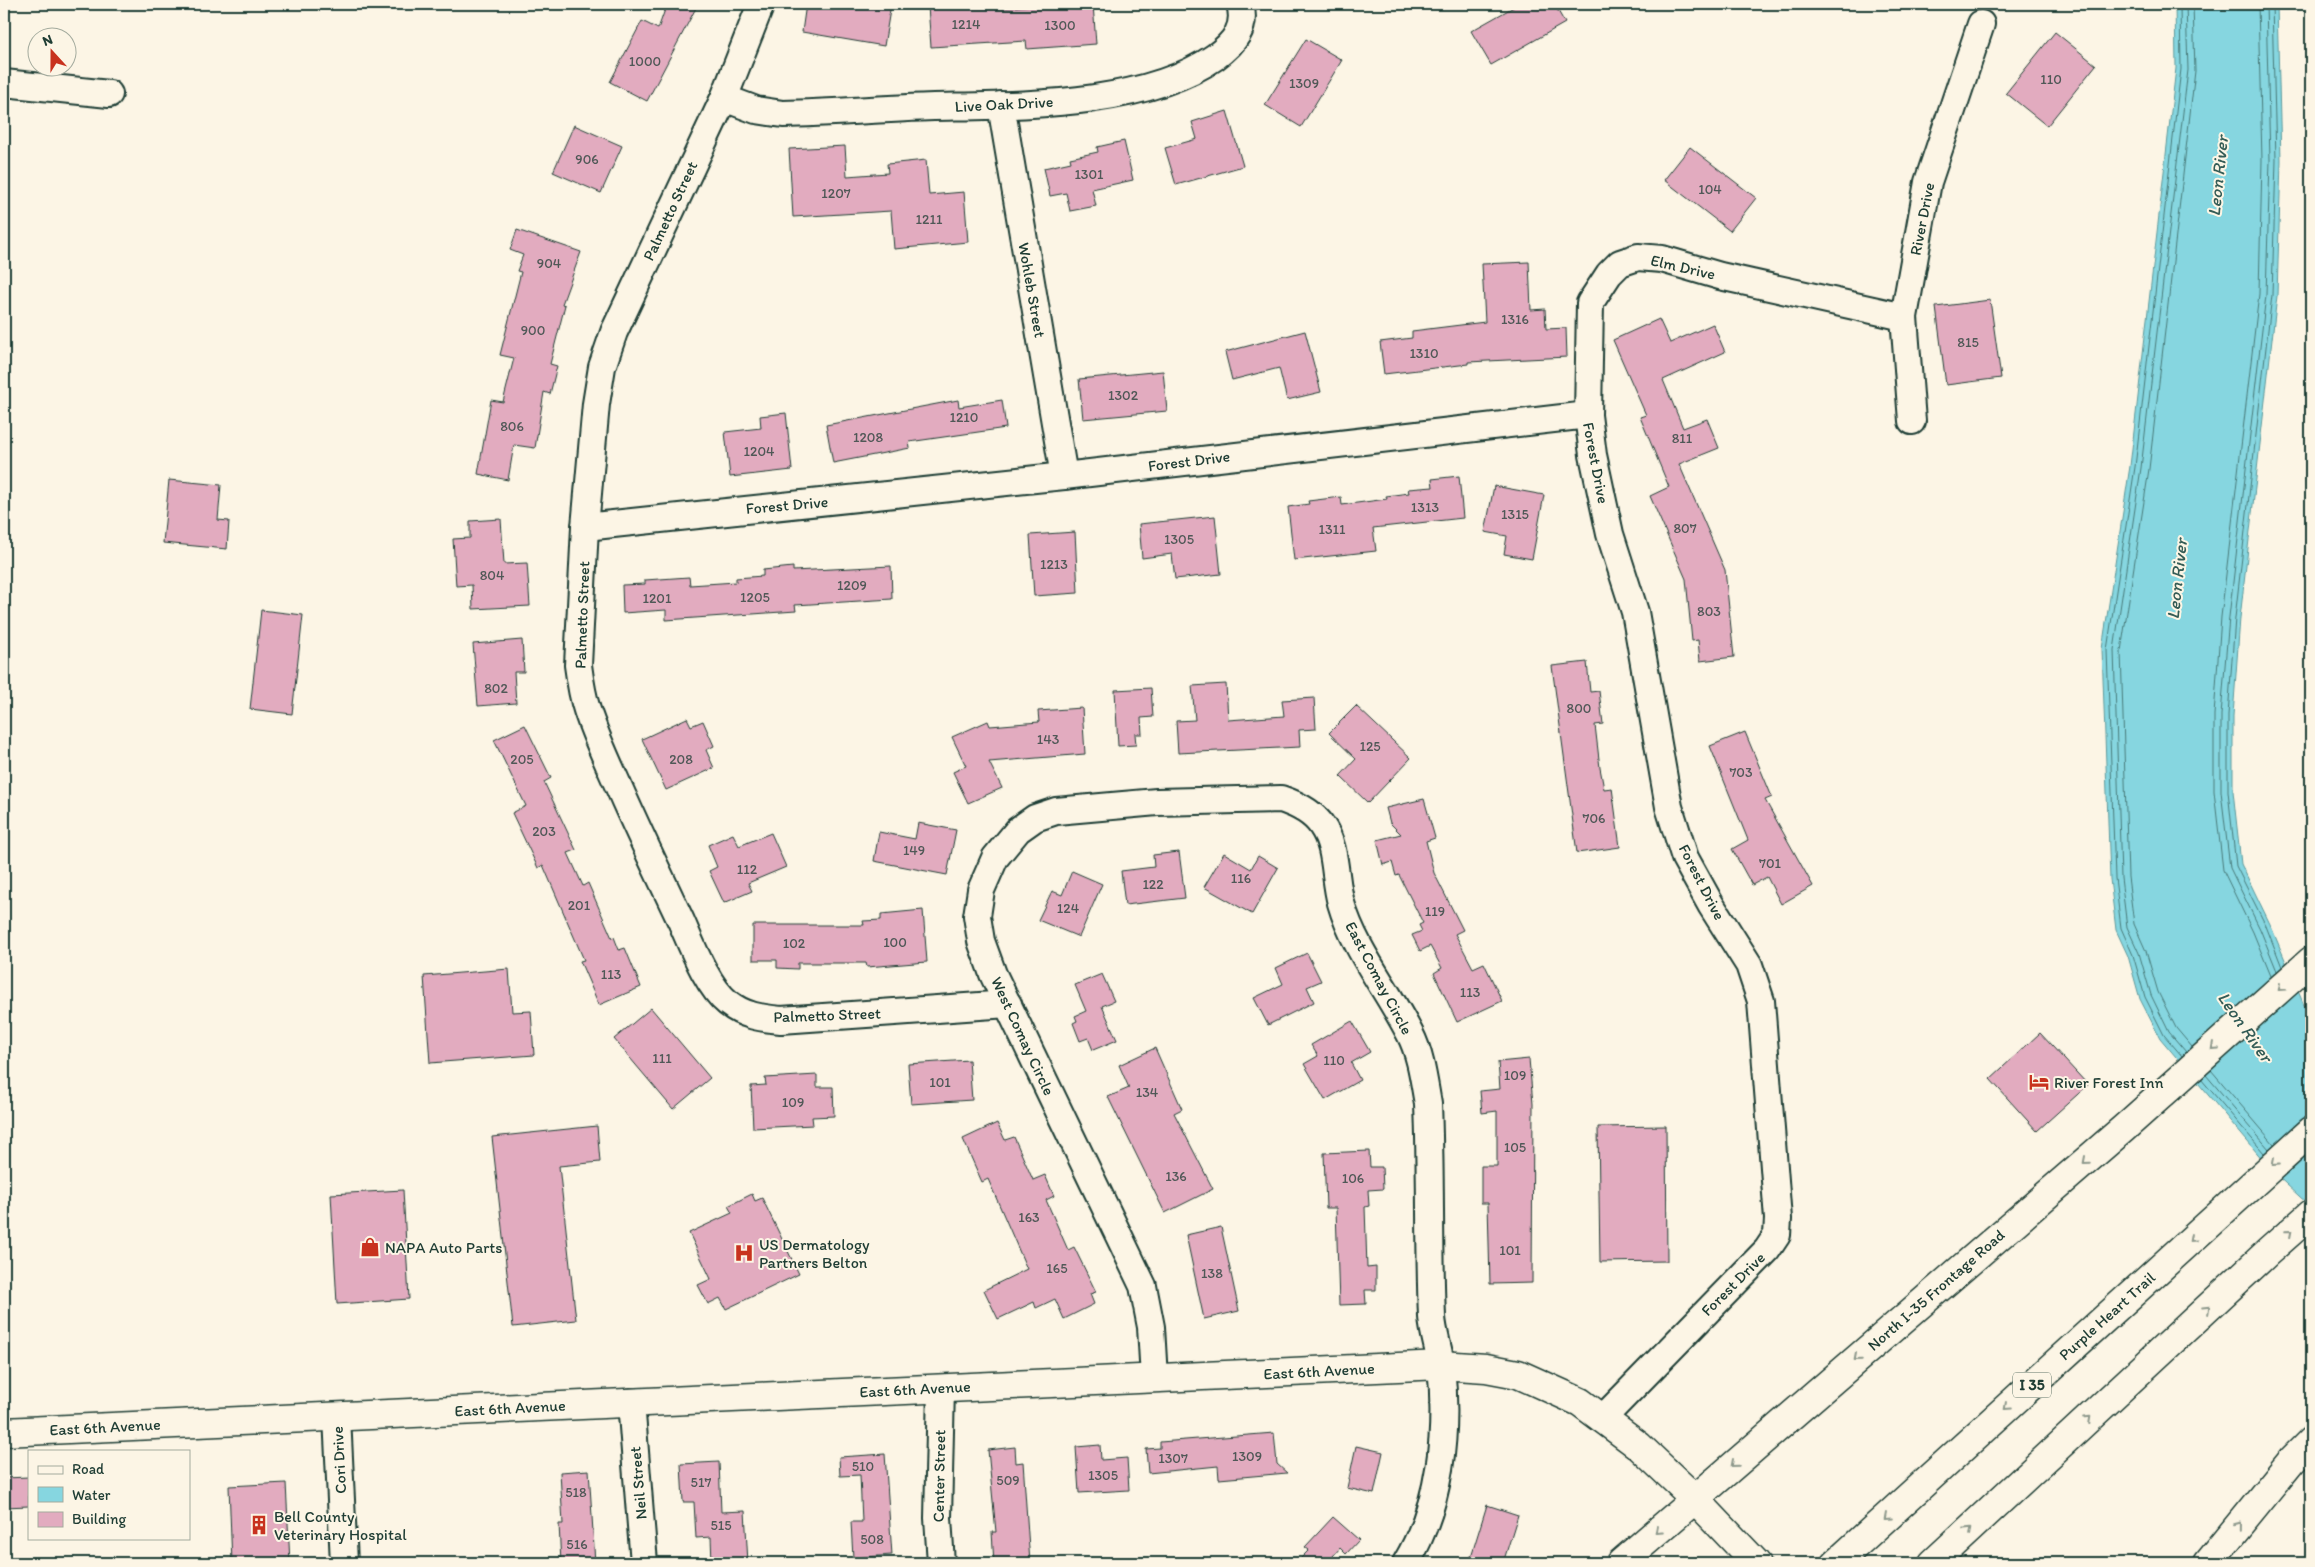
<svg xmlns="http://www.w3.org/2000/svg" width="2315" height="1567" font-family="Itim,sans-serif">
	<rect width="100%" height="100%" fill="#fcf5e5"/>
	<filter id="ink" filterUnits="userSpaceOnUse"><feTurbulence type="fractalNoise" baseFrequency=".02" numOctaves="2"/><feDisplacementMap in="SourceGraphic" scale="10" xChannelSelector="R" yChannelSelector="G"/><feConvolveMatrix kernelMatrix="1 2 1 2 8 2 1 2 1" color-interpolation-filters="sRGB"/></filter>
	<g filter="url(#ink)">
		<polygon fill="#86d6e0" stroke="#5d999b" points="2175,4 2277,4 2281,160 2277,296 2240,618 2233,716 2233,791 2241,864 2270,924 2311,1022 2311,1207 2274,1173 2160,1038 2140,999 2128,956 2116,930 2110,879 2102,649 2130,466 2176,68"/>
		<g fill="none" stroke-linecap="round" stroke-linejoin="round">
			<g stroke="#487a79" stroke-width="1">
				<polyline points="2180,4 2181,69 2135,467 2107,650 2115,878 2121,928 2133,955 2145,997 2164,1035 2182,1056"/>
				<polyline points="2186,4 2188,70 2141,468 2114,650 2121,878 2127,927 2139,953 2151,995 2169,1032 2186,1052"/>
				<polyline points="2258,4 2262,160 2259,294 2221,617 2214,715 2214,791 2223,870 2253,932 2271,976"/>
				<polyline points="2266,4 2270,160 2266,295 2229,617 2221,715 2221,791 2230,868 2260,929 2277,971"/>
				<polyline points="2272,4 2276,160 2272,295 2235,618 2228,715 2228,791 2236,866 2266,926 2282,967"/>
				<polyline points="2192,1047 2176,1028 2158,992 2146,951 2134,924 2128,877 2121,651 2149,469 2195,71 2193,4"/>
				<polyline points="2211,1070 2274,1144"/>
				<polyline points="2206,1075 2269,1149"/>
				<polyline points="2201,1079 2264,1153"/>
			</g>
		</g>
		<g fill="#e2abbf" stroke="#1f3d34">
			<polygon points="667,4 698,4 647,101 610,82 642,21 658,29"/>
			<polygon points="806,4 891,4 884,46 802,32"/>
			<polygon points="951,4 1002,5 1002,8 1047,4 1093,4 1096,44 1027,49 1026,41 931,47 928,6"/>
			<polygon points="1519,4 1554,4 1565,23 1491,65 1471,31"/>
			<polygon points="2055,32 2096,65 2047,126 2006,93"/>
			<polygon points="1306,39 1342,60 1301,127 1265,105"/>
			<polygon points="1227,111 1243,166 1176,185 1165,148 1197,139 1192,122"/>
			<polygon points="574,125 622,146 601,193 553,172"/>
			<polygon points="1124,141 1133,180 1092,189 1096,206 1070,211 1066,193 1050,196 1044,168 1071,162 1070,158 1098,152 1097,147"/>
			<polygon points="845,146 847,176 888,173 887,164 926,160 929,195 964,192 968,242 894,249 891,211 793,217 789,149"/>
			<polygon points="1690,147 1756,198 1730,231 1664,180"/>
			<polygon points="517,230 581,252 562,304 565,305 550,364 557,366 550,394 544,392 535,448 514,445 508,480 478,474 491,400 503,402 514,358 500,355 521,272 517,271 523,255 510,250"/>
			<polygon points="1529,262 1531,310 1545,309 1546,329 1566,328 1567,357 1468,362 1468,364 1384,374 1380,342 1412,338 1412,331 1485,322 1482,264"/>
			<polygon points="1990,300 2001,378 1946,385 1936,307"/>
			<polygon points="1659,319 1670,343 1713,324 1725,352 1663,380 1683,428 1707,419 1719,448 1679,464 1725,570 1734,657 1700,661 1698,640 1692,641 1686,579 1650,496 1669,487 1640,417 1646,415 1613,340"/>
			<polygon points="1305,331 1321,392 1287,400 1279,368 1232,380 1225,352"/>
			<polygon points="1163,371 1167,411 1083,419 1079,379"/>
			<polygon points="958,400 959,407 1002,400 1006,428 909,442 910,448 833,463 826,425"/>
			<polygon points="786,413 792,470 730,477 725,432 761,428 760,416"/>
			<polygon points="1459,476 1463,518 1373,528 1376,551 1294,560 1288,507 1309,504 1308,501 1341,497 1342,505 1387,499 1386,496 1409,493 1408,489 1433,487 1432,479"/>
			<polygon points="169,480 221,485 218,520 229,521 227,549 163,543"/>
			<polygon points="1494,486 1544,495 1532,559 1504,554 1507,536 1485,532"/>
			<polygon points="1215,516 1221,574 1175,579 1172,554 1142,558 1139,524"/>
			<polygon points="501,519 504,564 527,563 530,606 473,609 472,585 456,586 453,539 470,538 470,521"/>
			<polygon points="1075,532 1078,593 1034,596 1030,535"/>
			<polygon points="891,566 892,599 795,605 796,611 666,620 666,610 623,613 622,585 645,584 645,580 689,577 690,585 736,582 736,578 763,576 763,570 793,567 793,571"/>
			<polygon points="261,610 303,615 292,714 250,709"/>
			<polygon points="522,640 524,672 514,672 516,703 478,706 473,644"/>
			<polygon points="1587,662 1590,692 1599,691 1603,724 1595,725 1600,768 1604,789 1612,788 1620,847 1577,853 1552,666"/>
			<polygon points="1226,684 1228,720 1284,716 1282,700 1314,698 1316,729 1299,730 1300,747 1178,753 1176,721 1195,720 1192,686"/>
			<polygon points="1151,688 1153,717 1141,718 1142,734 1135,734 1136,745 1118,746 1115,690"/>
			<polygon points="1356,706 1411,758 1368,803 1340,776 1356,759 1329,733"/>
			<polygon points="1082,708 1085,754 989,762 1002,788 968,803 953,772 966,766 952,737 988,721 990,726 1039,722 1038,711"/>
			<polygon points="687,718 691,726 703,721 714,746 706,750 714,768 666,790 642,739"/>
			<polygon points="525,725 551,778 544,782 576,850 568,853 583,886 588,883 612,938 614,937 619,950 625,948 641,987 599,1005 580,961 584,960 543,865 538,868 512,813 526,806 494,740"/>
			<polygon points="1745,732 1772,797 1765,800 1813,886 1781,904 1767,877 1752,885 1732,849 1748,840 1710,746"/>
			<polygon points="1424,799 1435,838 1426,841 1434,873 1463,930 1455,934 1473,968 1484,963 1502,1001 1457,1022 1434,973 1442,968 1430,946 1420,951 1412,935 1422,931 1419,925 1423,923 1399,875 1396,876 1392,862 1383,865 1377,840 1401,834 1390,823 1386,808"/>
			<polygon points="918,823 956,830 947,875 874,861 879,832 915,839"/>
			<polygon points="771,833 786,867 748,883 752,891 724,903 709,871 717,867 708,845 733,834 739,846"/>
			<polygon points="1179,852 1185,898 1125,905 1121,871 1154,867 1153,855"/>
			<polygon points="1224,853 1251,869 1258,856 1278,868 1252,914 1204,887"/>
			<polygon points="1072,871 1102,884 1079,937 1038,920 1052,891 1062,895"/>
			<polygon points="923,910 927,962 867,967 866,963 798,963 798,969 777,968 777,960 753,960 753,925 864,925 863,921 881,920 881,914"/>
			<polygon points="1307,953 1321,981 1307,987 1314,1002 1268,1025 1254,998 1283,984 1276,968"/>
			<polygon points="509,969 512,1012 531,1011 534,1055 430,1063 424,976"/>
			<polygon points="1102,974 1114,1001 1102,1006 1117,1040 1093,1050 1088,1038 1080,1041 1073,1023 1077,1021 1075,1016 1086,1011 1075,985"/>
			<polygon points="651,1008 710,1078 673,1109 614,1039"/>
			<polygon points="1352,1021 1370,1052 1351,1063 1360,1080 1325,1100 1304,1064 1318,1056 1311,1045"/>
			<polygon points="2040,1033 2088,1085 2037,1131 1990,1079"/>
			<polygon points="1155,1048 1182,1109 1174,1113 1213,1189 1165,1213 1108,1097 1129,1088 1119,1065"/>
			<polygon points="1529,1059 1533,1104 1532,1283 1490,1284 1488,1203 1481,1203 1481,1166 1497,1166 1497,1111 1482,1113 1480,1091 1500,1089 1498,1062"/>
			<polygon points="969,1060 972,1100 911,1104 908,1064"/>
			<polygon points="817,1075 817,1087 833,1087 834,1116 812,1117 813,1125 753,1128 751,1086 766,1085 765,1078"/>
			<polygon points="997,1123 1005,1140 1014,1137 1033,1180 1045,1175 1054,1196 1046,1200 1068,1250 1074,1247 1096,1292 1090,1294 1094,1304 1064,1319 1055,1299 1036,1308 1034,1302 998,1319 984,1290 1027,1269 988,1179 982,1182 963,1139"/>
			<polygon points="597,1126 600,1162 559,1166 576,1320 513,1327 492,1137"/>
			<polygon points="1666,1126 1667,1261 1600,1262 1598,1127"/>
			<polygon points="1369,1151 1370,1167 1382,1167 1383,1189 1368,1190 1369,1206 1365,1207 1367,1268 1376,1267 1376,1290 1365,1290 1366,1304 1339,1305 1336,1208 1326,1208 1324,1153"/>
			<polygon points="403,1190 409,1299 337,1304 331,1194"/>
			<polygon points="752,1194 755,1201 762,1198 799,1274 726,1309 720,1298 708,1304 698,1285 711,1279 689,1233 732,1213 728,1206"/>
			<polygon points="1221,1227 1239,1311 1204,1319 1186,1235"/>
			<polygon points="1274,1433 1277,1464 1287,1473 1219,1479 1218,1466 1148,1473 1146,1449 1160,1448 1160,1442"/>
			<polygon points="1100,1445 1101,1460 1127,1458 1129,1490 1079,1493 1076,1447"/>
			<polygon points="1356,1446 1383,1452 1374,1494 1347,1488"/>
			<polygon points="1015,1447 1016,1463 1023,1462 1030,1563 994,1563 992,1532 996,1532 988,1450"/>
			<polygon points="885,1454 892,1555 853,1558 851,1522 862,1522 860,1475 840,1476 839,1457"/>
			<polygon points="719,1462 721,1512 745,1511 748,1563 712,1563 711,1537 696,1538 694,1502 683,1502 681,1464"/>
			<polygon points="589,1470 595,1563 561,1563 559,1524 563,1524 560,1472"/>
			<polygon points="29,1477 29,1506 4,1507 4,1478"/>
			<polygon points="286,1483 290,1563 232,1563 229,1486"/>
			<polygon points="1487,1505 1518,1515 1503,1563 1469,1563"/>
			<polygon points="1333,1517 1359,1540 1346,1554 1340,1548 1327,1563 1296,1563 1309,1550 1305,1547"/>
		</g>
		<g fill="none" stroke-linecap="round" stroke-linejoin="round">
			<defs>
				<g id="street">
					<path d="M761,4L724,98L614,332L602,367L596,404L585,527L578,665C580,680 582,695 587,710C597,741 612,771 625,801C643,841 662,881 681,921C692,946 707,986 728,1003C744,1016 761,1018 781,1020L1008,1004"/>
					<polyline points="4,83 109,94"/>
					<path d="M724,98L756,110L783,114C825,113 866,110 908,108C1000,104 1138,111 1215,57C1234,43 1247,28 1240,4"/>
					<polyline points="1001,105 1064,476"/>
					<polyline points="1912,421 1904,317 1928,182 1981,24"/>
					<polyline points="585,527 1064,476 1588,415"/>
					<path d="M1154,1378L1151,1327L1143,1286L993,974L981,941L977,916L981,890L995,858L1018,830L1035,818L1056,811L1157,802L1281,799C1296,804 1313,812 1322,826C1337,847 1334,878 1341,903C1354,949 1389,992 1410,1034C1421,1055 1424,1082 1428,1104C1431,1175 1429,1246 1432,1317C1433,1333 1439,1349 1441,1365C1448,1432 1441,1505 1406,1563"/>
					<polyline points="941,1388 938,1518 941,1563"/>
					<polyline points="631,1402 644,1563"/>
					<polyline points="337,1416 344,1563"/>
					<polyline points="1602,1419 1767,1250 1777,1235 1778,1219 1761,1001 1749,965 1711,905 1685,858 1669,807 1635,612 1610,534 1593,455 1588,415 1590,303 1609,274 1620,263 1638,257 1662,259 1720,276 1904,317"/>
				</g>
				<g id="secondary">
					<polyline points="4,1432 1441,1365 1486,1368 1518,1374 1580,1402 1639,1446 1694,1498 1756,1563"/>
					<polyline points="1621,1563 2123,1129 2311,961"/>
					<polyline points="2208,1563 2292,1460 2311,1441"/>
				</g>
				<g id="highway">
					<polyline points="1836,1563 2311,1131"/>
					<polyline points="1933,1563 2268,1252 2311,1214"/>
				</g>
			</defs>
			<use href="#street" stroke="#1f3d34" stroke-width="30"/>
			<use href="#secondary" stroke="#1f3d34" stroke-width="31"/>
			<use href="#highway" stroke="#1f3d34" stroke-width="31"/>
			<use href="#street" stroke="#fcf5e5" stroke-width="26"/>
			<use href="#secondary" stroke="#fcf5e5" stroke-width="28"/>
			<use href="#highway" stroke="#fcf5e5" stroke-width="28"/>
		</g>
		<defs><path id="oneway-chevron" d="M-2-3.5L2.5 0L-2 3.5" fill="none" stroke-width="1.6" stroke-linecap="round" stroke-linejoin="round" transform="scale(1.25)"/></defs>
		<g stroke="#8e998c">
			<use href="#oneway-chevron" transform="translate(2281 988) rotate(138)"/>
			<use href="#oneway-chevron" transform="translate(2214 1047) rotate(138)"/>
			<use href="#oneway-chevron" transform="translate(2086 1161) rotate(139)"/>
			<use href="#oneway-chevron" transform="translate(2275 1163) rotate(138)"/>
			<use href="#oneway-chevron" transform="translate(2289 1233) rotate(-41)"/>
			<use href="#oneway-chevron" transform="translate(2192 1239) rotate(138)"/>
			<use href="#oneway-chevron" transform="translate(2207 1309) rotate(-43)"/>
			<use href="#oneway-chevron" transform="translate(1857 1358) rotate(139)"/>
			<use href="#oneway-chevron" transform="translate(2007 1407) rotate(138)"/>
			<use href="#oneway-chevron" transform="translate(2088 1419) rotate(-43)"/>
			<use href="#oneway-chevron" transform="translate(1734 1464) rotate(139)"/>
			<use href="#oneway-chevron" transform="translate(1887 1517) rotate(138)"/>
			<use href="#oneway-chevron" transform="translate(2239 1525) rotate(-51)"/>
			<use href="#oneway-chevron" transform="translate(1969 1530) rotate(-43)"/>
			<use href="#oneway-chevron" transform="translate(1658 1531) rotate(138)"/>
		</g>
	</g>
	<defs>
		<symbol id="hotel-bare" viewBox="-9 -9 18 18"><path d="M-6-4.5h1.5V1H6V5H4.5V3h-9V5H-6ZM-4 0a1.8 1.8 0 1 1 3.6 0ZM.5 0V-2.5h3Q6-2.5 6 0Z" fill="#c8321e" stroke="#fcf5e5" stroke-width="2.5" paint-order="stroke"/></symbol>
		<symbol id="shop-bare" viewBox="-9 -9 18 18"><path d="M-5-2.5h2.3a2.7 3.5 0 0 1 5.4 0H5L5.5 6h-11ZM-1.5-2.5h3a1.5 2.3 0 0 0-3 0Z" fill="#c8321e" stroke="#fcf5e5" stroke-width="2.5" paint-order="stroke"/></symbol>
		<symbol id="hospital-bare" viewBox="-9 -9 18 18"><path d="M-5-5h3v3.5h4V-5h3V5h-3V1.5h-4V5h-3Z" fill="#c8321e" stroke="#fcf5e5" stroke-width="2.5" paint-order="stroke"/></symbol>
		<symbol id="building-bare" viewBox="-9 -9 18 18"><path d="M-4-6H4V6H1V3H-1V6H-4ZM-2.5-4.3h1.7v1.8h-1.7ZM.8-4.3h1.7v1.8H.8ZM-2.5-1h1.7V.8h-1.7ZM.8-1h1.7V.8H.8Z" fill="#c8321e" stroke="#fcf5e5" stroke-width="2.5" paint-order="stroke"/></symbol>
	</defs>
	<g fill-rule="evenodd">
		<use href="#hotel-bare" x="2025" y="1068" width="28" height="28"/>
		<use href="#shop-bare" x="356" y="1233" width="28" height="28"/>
		<use href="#hospital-bare" x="730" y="1239" width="28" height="28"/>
		<use href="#building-bare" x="245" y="1511" width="28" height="28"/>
	</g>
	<g text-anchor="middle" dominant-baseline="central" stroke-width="4" stroke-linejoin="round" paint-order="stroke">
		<g font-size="14" fill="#505857">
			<text x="966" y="24">1214</text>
			<text x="1060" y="25">1300</text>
			<text x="645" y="61">1000</text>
			<text x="2051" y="79">110</text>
			<text x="1304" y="83">1309</text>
			<text x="587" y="159">906</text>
			<text x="1089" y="174">1301</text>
			<text x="1710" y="189">104</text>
			<text x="836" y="193">1207</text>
			<text x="929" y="219">1211</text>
			<text x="549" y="263">904</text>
			<text x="1515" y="319">1316</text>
			<text x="533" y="330">900</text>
			<text x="1968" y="342">815</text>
			<text x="1424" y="353">1310</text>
			<text x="1123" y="395">1302</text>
			<text x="964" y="417">1210</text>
			<text x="512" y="426">806</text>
			<text x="868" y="437">1208</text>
			<text x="1682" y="438">811</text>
			<text x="759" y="451">1204</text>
			<text x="1425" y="507">1313</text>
			<text x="1515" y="514">1315</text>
			<text x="1685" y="528">807</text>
			<text x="1332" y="529">1311</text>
			<text x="1179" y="539">1305</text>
			<text x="1054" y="564">1213</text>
			<text x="492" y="575">804</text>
			<text x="852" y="585">1209</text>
			<text x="755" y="597">1205</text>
			<text x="657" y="598">1201</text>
			<text x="1709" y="611">803</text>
			<text x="496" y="688">802</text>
			<text x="1579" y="708">800</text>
			<text x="1048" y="739">143</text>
			<text x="1370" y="746">125</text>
			<text x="522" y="759">205</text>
			<text x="681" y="759">208</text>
			<text x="1741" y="772">703</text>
			<text x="1594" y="818">706</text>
			<text x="544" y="831">203</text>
			<text x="914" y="850">149</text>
			<text x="1770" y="863">701</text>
			<text x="747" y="869">112</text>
			<text x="1241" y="878">116</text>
			<text x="1153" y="884">122</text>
			<text x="579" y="905">201</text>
			<text x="1068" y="908">124</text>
			<text x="1435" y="911">119</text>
			<text x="895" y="942">100</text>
			<text x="794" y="943">102</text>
			<text x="611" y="974">113</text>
			<text x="1470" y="992">113</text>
			<text x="662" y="1058">111</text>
			<text x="1334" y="1060">110</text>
			<text x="1515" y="1075">109</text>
			<text x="940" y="1082">101</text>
			<text x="1147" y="1092">134</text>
			<text x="793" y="1102">109</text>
			<text x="1515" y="1147">105</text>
			<text x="1176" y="1176">136</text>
			<text x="1353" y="1178">106</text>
			<text x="1029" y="1217">163</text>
			<text x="1510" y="1250">101</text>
			<text x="1057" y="1268">165</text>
			<text x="1212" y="1273">138</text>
			<text x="1247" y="1456">1309</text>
			<text x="1173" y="1458">1307</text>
			<text x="863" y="1466">510</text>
			<text x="1103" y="1475">1305</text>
			<text x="1008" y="1480">509</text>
			<text x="701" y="1482">517</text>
			<text x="576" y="1492">518</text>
			<text x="721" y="1525">515</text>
			<text x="872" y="1539">508</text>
			<text x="577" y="1544">516</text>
		</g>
		<rect fill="#fcf5e5" stroke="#617469" stroke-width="1" x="2013" y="1372.5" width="38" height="25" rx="4"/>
		<g font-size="15" font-weight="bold" fill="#1f3d34">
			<text x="2032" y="1385">I 35</text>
		</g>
		<g font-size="16" fill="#1f3d34" stroke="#fcf5e5">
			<text transform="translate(1004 104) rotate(-3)">Live Oak Drive</text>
			<text transform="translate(670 211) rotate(-65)">Palmetto Street</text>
			<text transform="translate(1922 219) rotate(-79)">River Drive</text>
			<text transform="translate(1683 267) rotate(13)">Elm Drive</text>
			<text transform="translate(1032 290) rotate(80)">Wohleb Street</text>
			<text transform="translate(1189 461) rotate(-7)">Forest Drive</text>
			<text transform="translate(1596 463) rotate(79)">Forest Drive</text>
			<text transform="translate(787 505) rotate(-5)">Forest Drive</text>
			<text transform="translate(582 615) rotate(-88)">Palmetto Street</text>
			<text transform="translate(1702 882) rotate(63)">Forest Drive</text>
			<text transform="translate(1379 978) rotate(62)">East Comay Circle</text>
			<text transform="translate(827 1015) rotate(-2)">Palmetto Street</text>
			<text transform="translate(1023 1036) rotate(65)">West Comay Circle</text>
			<text transform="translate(1733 1284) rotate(-45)">Forest Drive</text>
			<text transform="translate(1936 1290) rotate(-41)">North I-35 Frontage Road</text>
			<text transform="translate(2107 1316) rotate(-42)">Purple Heart Trail</text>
			<text transform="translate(1319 1371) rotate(-3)">East 6th Avenue</text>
			<text transform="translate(915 1389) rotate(-3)">East 6th Avenue</text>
			<text transform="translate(510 1408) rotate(-3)">East 6th Avenue</text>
			<text transform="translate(105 1427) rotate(-3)">East 6th Avenue</text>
			<text transform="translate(339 1460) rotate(-93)">Cori Drive</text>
			<text transform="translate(939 1476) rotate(-89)">Center Street</text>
			<text transform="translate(638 1483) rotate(-95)">Neil Street</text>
		</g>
		<g font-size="16" fill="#1f3d34" stroke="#fcf5e5" text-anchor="start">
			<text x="2054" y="1082">River Forest Inn</text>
			<text x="759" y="1244">US Dermatology<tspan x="759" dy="18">Partners Belton</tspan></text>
			<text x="385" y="1247">NAPA Auto Parts</text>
			<text x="274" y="1516">Bell County<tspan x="274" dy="18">Veterinary Hospital</tspan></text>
		</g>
		<g font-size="18" font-style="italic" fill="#345c56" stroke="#fcf5e5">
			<text transform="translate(2218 176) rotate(-84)">Leon River</text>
			<text transform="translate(2177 579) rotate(-84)">Leon River</text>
			<text transform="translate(2245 1027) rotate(55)">Leon River</text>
		</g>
	</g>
	<rect width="2315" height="1567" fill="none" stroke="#fcf5e5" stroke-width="20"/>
	<rect x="10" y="10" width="2295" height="1547" fill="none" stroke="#1f3d34" stroke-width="2" filter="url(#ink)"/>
	<rect x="28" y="1450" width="162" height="90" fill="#fcf5e5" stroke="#a4ab9e"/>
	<rect x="38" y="1466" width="25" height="8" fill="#fcf5e5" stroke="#a4ab9e"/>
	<text x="72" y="1474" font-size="15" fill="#1f3d34">Road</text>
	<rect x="38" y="1487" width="25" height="15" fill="#86d6e0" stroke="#a4ab9e"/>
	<text x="72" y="1500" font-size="15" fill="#1f3d34">Water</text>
	<rect x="38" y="1512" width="25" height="15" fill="#e2abbf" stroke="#a4ab9e"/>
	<text x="72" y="1524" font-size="15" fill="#1f3d34">Building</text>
	<g transform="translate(52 52) rotate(339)"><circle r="24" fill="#fcf5e5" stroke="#a4ab9e"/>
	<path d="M0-4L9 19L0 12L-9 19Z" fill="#c8321e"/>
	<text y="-8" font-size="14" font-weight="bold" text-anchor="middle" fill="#1f3d34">N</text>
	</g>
</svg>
